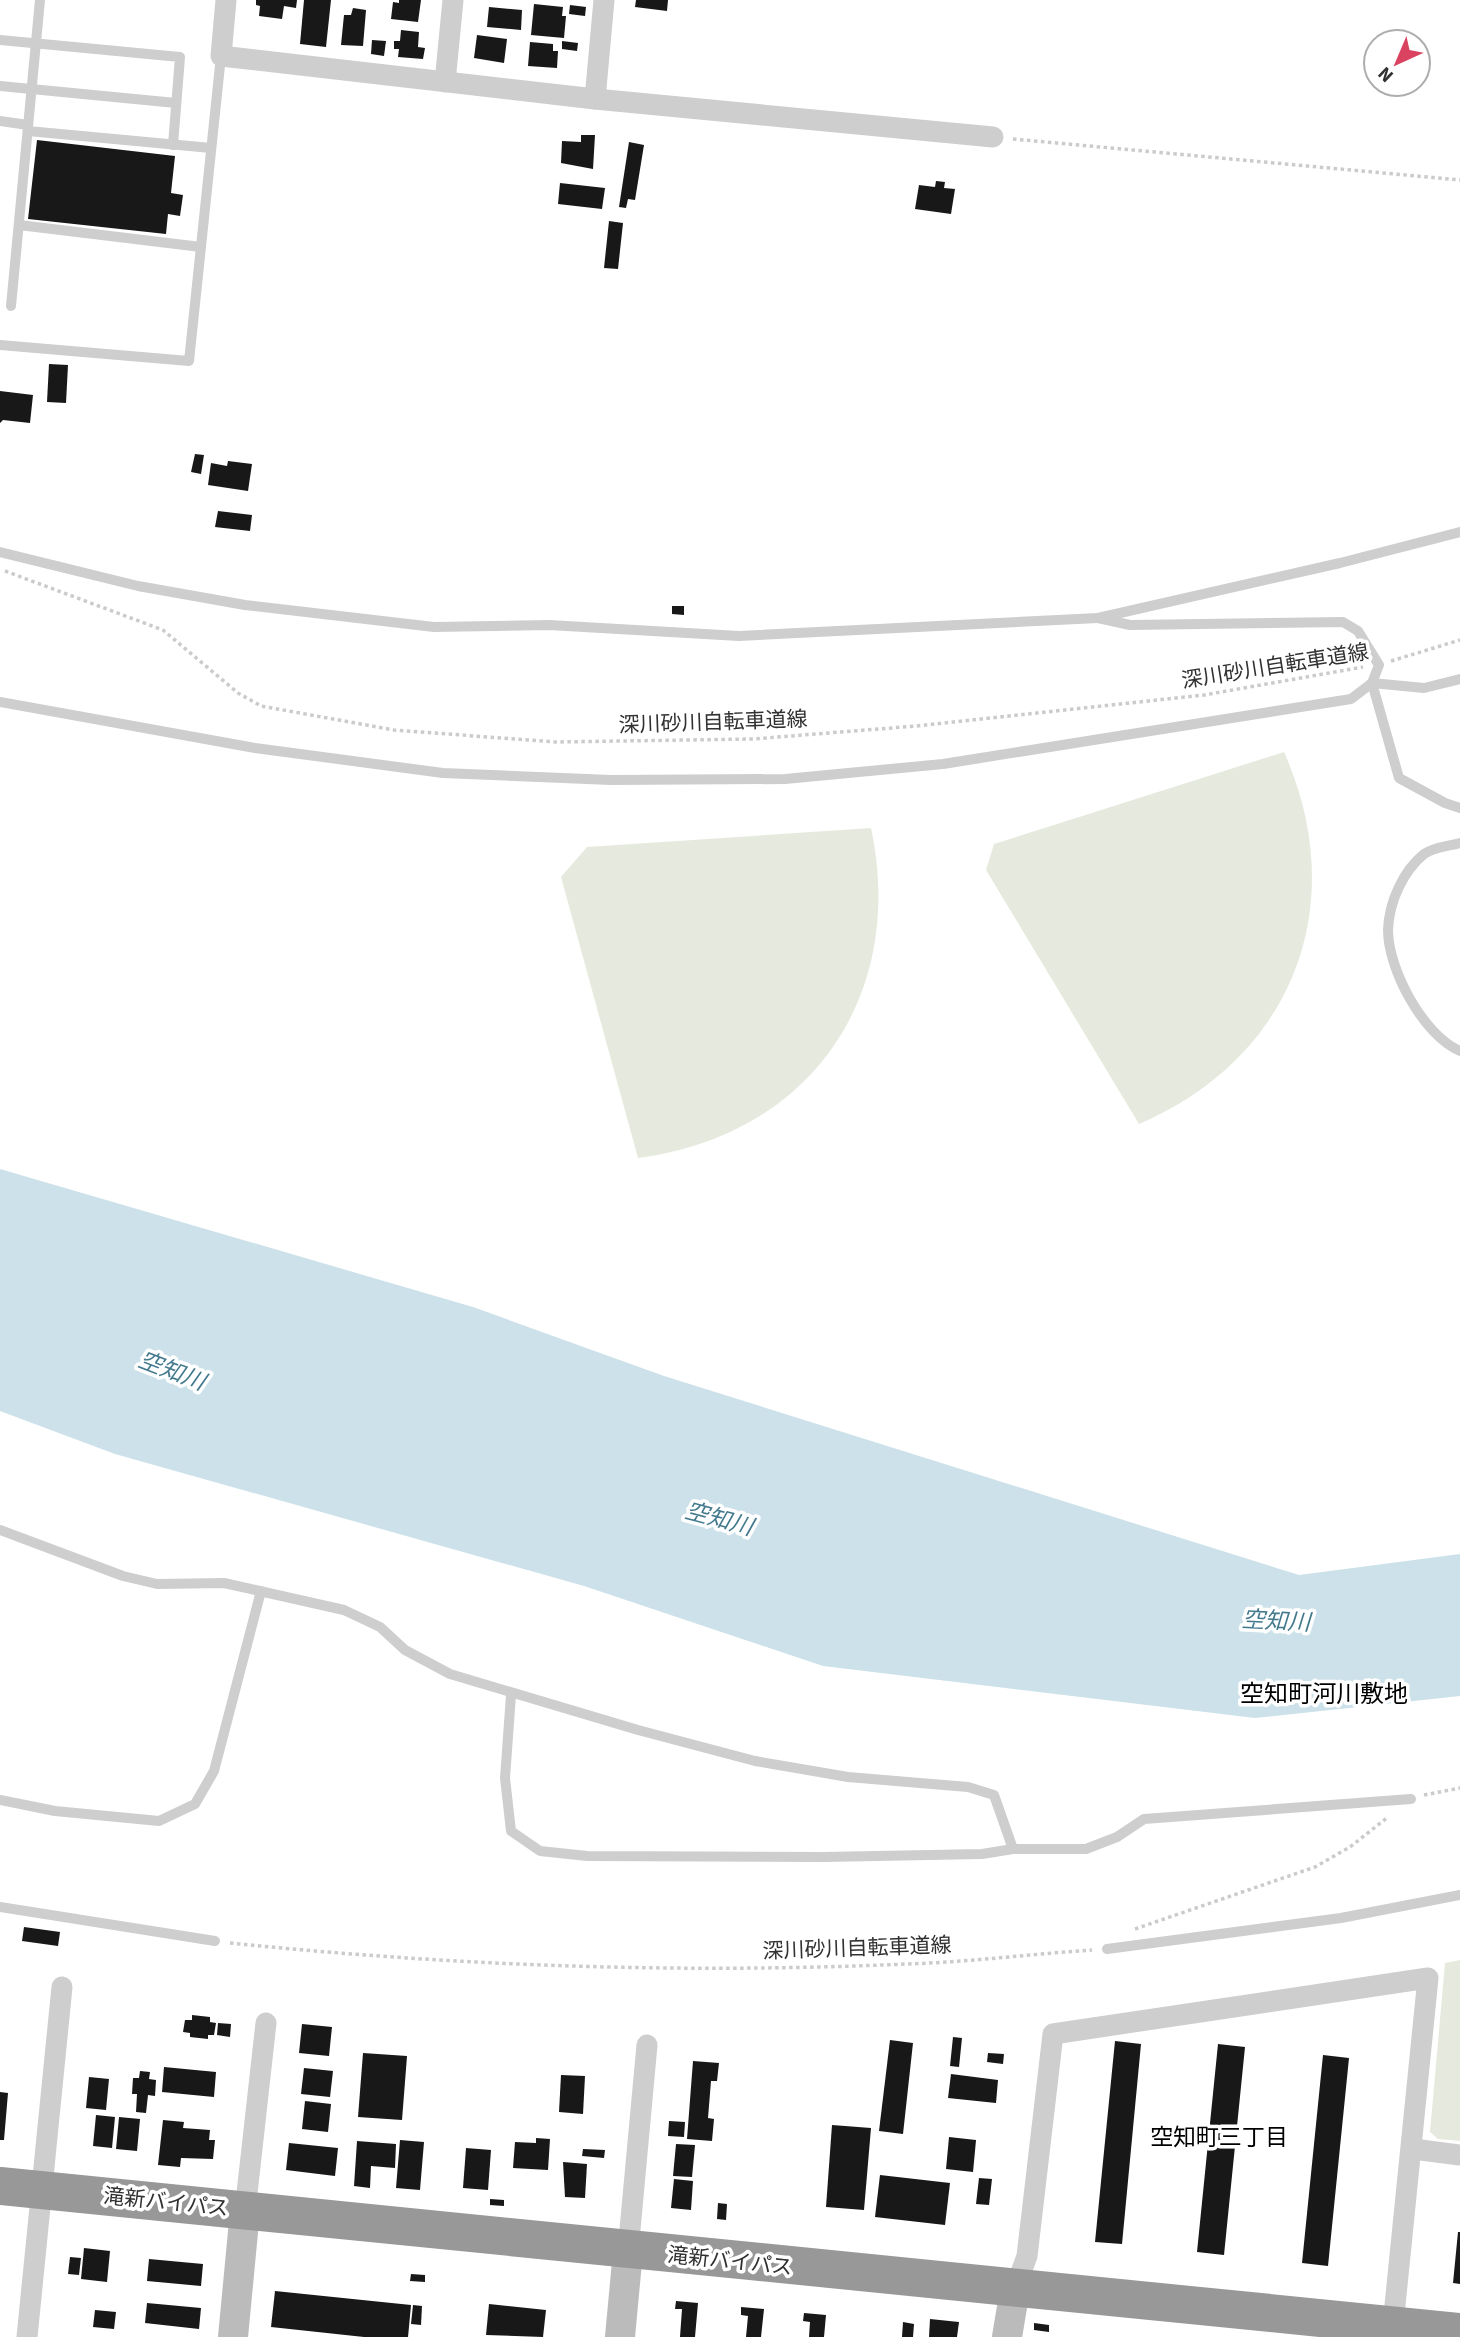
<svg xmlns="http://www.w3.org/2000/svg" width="1460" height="2337" font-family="'Source Sans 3','Noto Sans JP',sans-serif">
	<rect width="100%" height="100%" fill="#fff"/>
	<g fill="#e6eade">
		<path d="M1284,752C1352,905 1293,1058 1139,1124L986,870L994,844Z"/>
		<path d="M871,828C907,997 809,1136 638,1158L561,877L587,847Z"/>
		<polygon points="1460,1960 1460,2141 1438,2139 1430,2132 1445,1963"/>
	</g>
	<polygon fill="#cce1e9" points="0,1169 473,1307 664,1376 1299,1575 1460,1554 1460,1696 1255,1718 823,1666 584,1586 115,1454 0,1411"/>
	<g fill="#181818">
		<polygon points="256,0 297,0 296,8 284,6 282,19 259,16 260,6 256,5"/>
		<polygon points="304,0 331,0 326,47 300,44"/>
		<polygon points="399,0 421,0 418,22 391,19 393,2 399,3"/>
		<polygon points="636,0 668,0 667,11 635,7"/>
		<polygon points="534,4 563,7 562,16 566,16 564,38 531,35"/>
		<polygon points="570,5 586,7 585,16 569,14"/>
		<polygon points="489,7 522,10 521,30 487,27"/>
		<polygon points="353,8 366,10 363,46 341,45 344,15 351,15"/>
		<polygon points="401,30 419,32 418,47 425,48 423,59 398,57 399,49 394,49 394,41 400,41"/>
		<polygon points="477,35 507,39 504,63 474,58"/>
		<polygon points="372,40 386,41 384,56 371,54"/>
		<polygon points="562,41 578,43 577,51 562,49"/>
		<polygon points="530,42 553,44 553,51 558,51 557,68 528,66"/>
		<polygon points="581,135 595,135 593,169 561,163 562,141 581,142"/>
		<polygon points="37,140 175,156 171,193 183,195 180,216 168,214 166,234 28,219"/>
		<polygon points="629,142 644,145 635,200 628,199 626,208 619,207"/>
		<polygon points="936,181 945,182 944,188 955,189 951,214 915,209 919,185 935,187"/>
		<polygon points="560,183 605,188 602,209 558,204"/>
		<polygon points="609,221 623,223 618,269 604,268"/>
		<polygon points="49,364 68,365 66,403 47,402"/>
		<polygon points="0,391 33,395 30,423 3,420 0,423"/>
		<polygon points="195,454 204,455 201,474 191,472"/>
		<polygon points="228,461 252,464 248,491 208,485 211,463 227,466"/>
		<polygon points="218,511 252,515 250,531 215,527"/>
		<polygon points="672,606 684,606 684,615 672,614"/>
		<polygon points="24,1927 60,1932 58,1946 22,1941"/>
		<polygon points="192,2015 210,2017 210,2022 216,2023 214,2035 208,2035 208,2039 190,2037 190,2033 183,2032 185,2020 192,2020"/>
		<polygon points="218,2023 231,2024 230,2037 217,2035"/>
		<polygon points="302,2024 332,2027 329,2056 299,2053"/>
		<polygon points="953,2037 962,2038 959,2067 950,2066"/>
		<polygon points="890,2040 913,2043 903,2134 879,2131"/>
		<polygon points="1115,2041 1141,2044 1122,2244 1095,2242"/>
		<polygon points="1218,2044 1245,2047 1224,2255 1197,2252"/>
		<polygon points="363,2053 407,2056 402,2120 358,2117"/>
		<polygon points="988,2053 1004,2054 1003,2064 987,2062"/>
		<polygon points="1323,2055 1349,2058 1328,2266 1302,2263"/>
		<polygon points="693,2061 719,2063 717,2081 711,2081 708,2118 714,2119 712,2141 687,2139"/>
		<polygon points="164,2067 216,2072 214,2097 162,2092"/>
		<polygon points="304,2068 333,2071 330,2097 301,2094"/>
		<polygon points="140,2071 150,2072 149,2079 156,2080 155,2096 148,2095 146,2113 136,2112 137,2094 132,2094 133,2078 139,2078"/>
		<polygon points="951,2074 998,2080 996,2103 948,2098"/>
		<polygon points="561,2075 585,2076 583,2114 559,2112"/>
		<polygon points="89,2077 109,2079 106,2110 86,2108"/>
		<polygon points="0,2092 8,2093 4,2140 0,2140"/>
		<polygon points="305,2101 331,2104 328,2132 302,2129"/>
		<polygon points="96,2115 115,2117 112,2148 93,2146"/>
		<polygon points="119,2117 140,2119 137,2151 116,2149"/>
		<polygon points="163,2120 184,2122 183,2128 210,2130 209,2140 215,2140 213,2159 181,2158 180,2167 158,2165"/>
		<polygon points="669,2121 685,2122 684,2137 668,2136"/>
		<polygon points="832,2125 871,2128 864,2210 826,2207"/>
		<polygon points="949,2137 976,2140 973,2172 946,2169"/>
		<polygon points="536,2138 550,2139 548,2170 513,2168 515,2142 536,2143"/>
		<polygon points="400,2140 424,2142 420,2190 396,2188"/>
		<polygon points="357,2141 396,2144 395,2168 371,2166 370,2188 354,2186"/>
		<polygon points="289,2143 338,2148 335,2176 286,2170"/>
		<polygon points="676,2144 695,2145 692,2177 673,2176"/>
		<polygon points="466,2148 491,2150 488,2190 463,2188"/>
		<polygon points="583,2149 605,2150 604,2158 582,2156"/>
		<polygon points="563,2162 587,2164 585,2198 565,2197"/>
		<polygon points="880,2175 950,2183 945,2225 875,2217"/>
		<polygon points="979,2178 992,2179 989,2205 976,2204"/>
		<polygon points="674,2179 693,2181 691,2210 671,2208"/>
		<polygon points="490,2199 504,2200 504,2206 490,2205"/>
		<polygon points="718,2203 727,2204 726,2220 717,2219"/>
		<polygon points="1458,2232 1460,2232 1460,2284 1453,2283"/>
		<polygon points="84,2248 110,2251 107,2282 81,2279"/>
		<polygon points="70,2257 81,2258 79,2275 68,2274"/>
		<polygon points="149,2259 203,2264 201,2286 147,2281"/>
		<polygon points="411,2274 425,2275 425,2282 410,2281"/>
		<polygon points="275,2291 411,2305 408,2337 364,2337 271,2327"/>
		<polygon points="676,2301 698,2303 695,2337 680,2337 682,2309 675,2309"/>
		<polygon points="147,2303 201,2308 199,2329 145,2323"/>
		<polygon points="489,2304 546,2310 543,2337 486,2335"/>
		<polygon points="413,2305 422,2306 421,2325 411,2324"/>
		<polygon points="741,2307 764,2309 761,2337 746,2337 748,2316 741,2315"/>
		<polygon points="95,2310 116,2312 114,2329 93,2327"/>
		<polygon points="804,2313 826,2315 824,2337 809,2337 810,2322 803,2321"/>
		<polygon points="930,2319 959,2322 957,2337 929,2337"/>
		<polygon points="903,2322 914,2324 913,2337 902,2337"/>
		<polygon points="1034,2323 1049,2325 1049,2332 1034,2330"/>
	</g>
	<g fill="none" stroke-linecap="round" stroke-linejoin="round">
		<g stroke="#cbcbcb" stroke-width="3.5" stroke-dasharray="3.5 3.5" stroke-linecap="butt">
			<polyline points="1013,139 1460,180"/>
			<polyline points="5,571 163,630 238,693 261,706 394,730 555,742 753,739 916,726 1204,695 1363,667"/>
			<polyline points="1391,661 1460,640"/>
			<polyline points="1424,1795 1460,1788"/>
			<polyline points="1135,1929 1315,1867 1350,1847 1388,1817"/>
			<path d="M230,1943C455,1966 681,1974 907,1964C969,1962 1031,1954 1092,1950"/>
		</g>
		<g stroke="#cecece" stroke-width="10">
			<polyline points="0,40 180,57 173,145"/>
			<polyline points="0,86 176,103"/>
			<polyline points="0,121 28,125"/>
			<polyline points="28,131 211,148"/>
			<polyline points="19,225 201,247"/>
			<polyline points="11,306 40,0"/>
			<polyline points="0,345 189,361 221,56"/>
			<polyline points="0,552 138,586 245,605 434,627 549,625 739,636 1098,618 1340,563 1460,532"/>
			<polyline points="1372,683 1399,778 1445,803 1460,808"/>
			<polyline points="1372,683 1424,688 1460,679"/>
			<polyline points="0,702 255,748 443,773 611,780 785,779 943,764 1351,699 1372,683 1379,665 1358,631 1343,622 1130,625 1098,618"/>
			<path d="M1460,843C1449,846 1433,847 1424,854C1403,871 1389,902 1388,930C1388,969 1423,1035 1460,1051"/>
			<polyline points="0,1530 123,1576 157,1584 224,1583 344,1610 380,1627 405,1650 450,1674 638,1730 755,1761 848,1777 968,1787 994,1795 1013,1849"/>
			<polyline points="511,1695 505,1778 511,1831 540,1851 587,1856 824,1857 982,1854 1013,1849 1086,1849 1117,1837 1144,1819 1411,1799"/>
			<polyline points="0,1800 55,1811 159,1821 195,1804 214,1771 261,1591"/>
			<polyline points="0,1907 215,1941"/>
			<polyline points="1107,1949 1341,1918 1460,1895"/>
		</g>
		<g stroke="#cecece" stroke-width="21">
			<polyline points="226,0 221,56 595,99 993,137"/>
			<polyline points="445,82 453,0"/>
			<polyline points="595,99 604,0"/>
			<polyline points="1413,2149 1460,2155"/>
			<polyline points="245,2211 266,2023"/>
			<polyline points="628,2251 647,2045"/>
			<polyline points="1015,2289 1027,2256 1053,2034 1428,1978 1393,2325"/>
			<polyline points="27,2337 62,1987"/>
		</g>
		<g stroke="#bbb" stroke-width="30">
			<polyline points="233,2337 245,2211"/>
			<polyline points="620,2337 628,2251"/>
			<polyline points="1007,2337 1015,2289"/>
		</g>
		<polyline stroke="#989898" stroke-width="38" points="0,2186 1460,2332"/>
	</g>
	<g text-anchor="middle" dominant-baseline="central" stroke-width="7" stroke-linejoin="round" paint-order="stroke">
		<g font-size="21" fill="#313131" stroke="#fff">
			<text transform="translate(1275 666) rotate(-9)">深川砂川自転車道線</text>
			<text transform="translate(713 722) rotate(-2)">深川砂川自転車道線</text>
			<text transform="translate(857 1948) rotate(-2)">深川砂川自転車道線</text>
			<text transform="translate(166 2202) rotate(6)">滝新バイパス</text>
			<text transform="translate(730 2261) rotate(6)">滝新バイパス</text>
		</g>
		<g font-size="23" font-style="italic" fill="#447a8e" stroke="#fff">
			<text transform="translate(172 1371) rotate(21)">空知川</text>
			<text transform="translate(719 1519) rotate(15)">空知川</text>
			<text transform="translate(1276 1621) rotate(3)">空知川</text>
		</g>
		<g font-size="23" fill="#000" stroke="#fff">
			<text x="1219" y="2137">空知町三丁目</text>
		</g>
		<g font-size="24" fill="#000" stroke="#fff">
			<text x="1324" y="1694">空知町河川敷地</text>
		</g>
	</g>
	<g transform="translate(1397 63) rotate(224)"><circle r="33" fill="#ffffff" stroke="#adadad" stroke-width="2"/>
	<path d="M0-5L12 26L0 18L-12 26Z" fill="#d9435f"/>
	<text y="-10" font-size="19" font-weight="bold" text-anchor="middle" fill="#313131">N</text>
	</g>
</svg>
